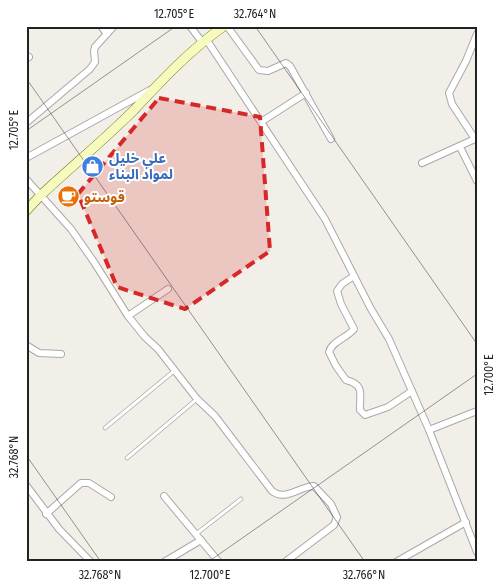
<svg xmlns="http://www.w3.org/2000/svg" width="503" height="588" font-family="'Fira Sans Condensed','Noto Sans Arabic',sans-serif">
	<rect width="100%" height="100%" fill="#f2efe9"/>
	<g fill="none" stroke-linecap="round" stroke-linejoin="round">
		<defs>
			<g id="lane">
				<polyline points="105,428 174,371"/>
				<polyline points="127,458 197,399"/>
				<polyline points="196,534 241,499"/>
			</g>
			<g id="street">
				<polyline points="101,26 107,34"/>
				<polyline points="190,26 202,42"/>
				<polyline points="227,26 259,70 268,71 286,63 290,66 331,139"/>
				<polyline points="206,39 325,219 371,309 389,339 429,430 477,552"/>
				<polyline points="26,59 29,57"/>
				<polyline points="261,122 306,93"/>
				<polyline points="26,123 90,69 95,62 94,51 95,47 114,26"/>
				<polyline points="475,139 452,104 449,93 466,61 477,34"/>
				<polyline points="460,147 477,181"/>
				<polyline points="26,158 150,90"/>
				<polyline points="422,163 477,138"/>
				<path d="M26,179L71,229L94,262L128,316L145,337L158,349L197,399L215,416L272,491C285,502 300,486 314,486L331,504L337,517L334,525L285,562"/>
				<path d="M354,276L342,284L337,291L341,304L354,329C347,338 332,341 329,352L336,366L346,380C366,385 359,396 360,410L365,415L388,407L412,391"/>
				<polyline points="128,316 168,289"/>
				<polyline points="26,345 39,353 61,354"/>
				<polyline points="429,430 477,411"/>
				<polyline points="26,485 59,529 91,562"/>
				<polyline points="164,496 219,562"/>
				<polyline points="46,514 81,483 89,483 111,497"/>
				<polyline points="164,562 201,540"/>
				<polyline points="396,562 466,522"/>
			</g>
			<path id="secondary" d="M26,211L40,196C71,167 104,140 134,110C162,80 190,50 224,26"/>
		</defs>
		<use href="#lane" stroke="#a9a9a9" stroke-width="4.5"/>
		<use href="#street" stroke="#a9a9a9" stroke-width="8"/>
		<use href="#secondary" stroke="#707d05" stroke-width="10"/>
		<use href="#lane" stroke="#fff" stroke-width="3"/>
		<use href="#street" stroke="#fff" stroke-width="6"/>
		<use href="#secondary" stroke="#f7fabf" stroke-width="9"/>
	</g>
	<path fill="#d62828" fill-opacity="0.2" stroke="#d62828" stroke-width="4" stroke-dasharray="10 6" stroke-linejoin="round" d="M159,98L260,117L270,251L185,309L117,287L78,194Z"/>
	<path fill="none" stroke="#222" stroke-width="1" stroke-opacity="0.45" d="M255,26L477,344M26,78L365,562M26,131L176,26M26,455L101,562M208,562L477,374"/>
	<defs>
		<symbol id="shop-disc" viewBox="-11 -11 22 22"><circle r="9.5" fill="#3f7fe0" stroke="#fff"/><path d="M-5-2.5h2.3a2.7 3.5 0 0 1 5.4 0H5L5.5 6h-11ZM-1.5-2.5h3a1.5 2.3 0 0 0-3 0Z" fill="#fff"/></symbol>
		<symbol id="cafe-disc" viewBox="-11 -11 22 22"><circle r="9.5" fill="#e8710a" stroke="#fff"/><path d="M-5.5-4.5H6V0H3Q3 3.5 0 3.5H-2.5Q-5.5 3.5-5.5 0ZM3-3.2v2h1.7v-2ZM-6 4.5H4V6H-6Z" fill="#fff"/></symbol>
	</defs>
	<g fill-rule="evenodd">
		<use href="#shop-disc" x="80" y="154" width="25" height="25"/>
		<use href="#cafe-disc" x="56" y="184" width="25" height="25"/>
	</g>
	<g text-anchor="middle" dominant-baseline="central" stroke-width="4" stroke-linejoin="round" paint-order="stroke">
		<g font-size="14" font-weight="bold" fill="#366cbe" stroke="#fff" text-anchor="start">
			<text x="109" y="158">علي خليل<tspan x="109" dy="16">لمواد البناء</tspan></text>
		</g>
		<g font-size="14" font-weight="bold" fill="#c56008" stroke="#fff" text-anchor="start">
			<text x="84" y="197">قوستو</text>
		</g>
	</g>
	<rect width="503" height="588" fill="none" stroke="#ffffff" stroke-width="55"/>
	<rect x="28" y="28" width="448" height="532" fill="none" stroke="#222" stroke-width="2"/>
	<g font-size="12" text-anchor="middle" fill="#222">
		<text x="174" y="18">12.705°E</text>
		<text x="255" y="18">32.764°N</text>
		<text transform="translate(14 130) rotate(-90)" y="4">12.705°E</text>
		<text transform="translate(489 375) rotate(-90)" y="4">12.700°E</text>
		<text transform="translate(14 457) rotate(-90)" y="4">32.768°N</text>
		<text x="100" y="579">32.768°N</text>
		<text x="210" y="579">12.700°E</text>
		<text x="364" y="579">32.766°N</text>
	</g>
</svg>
